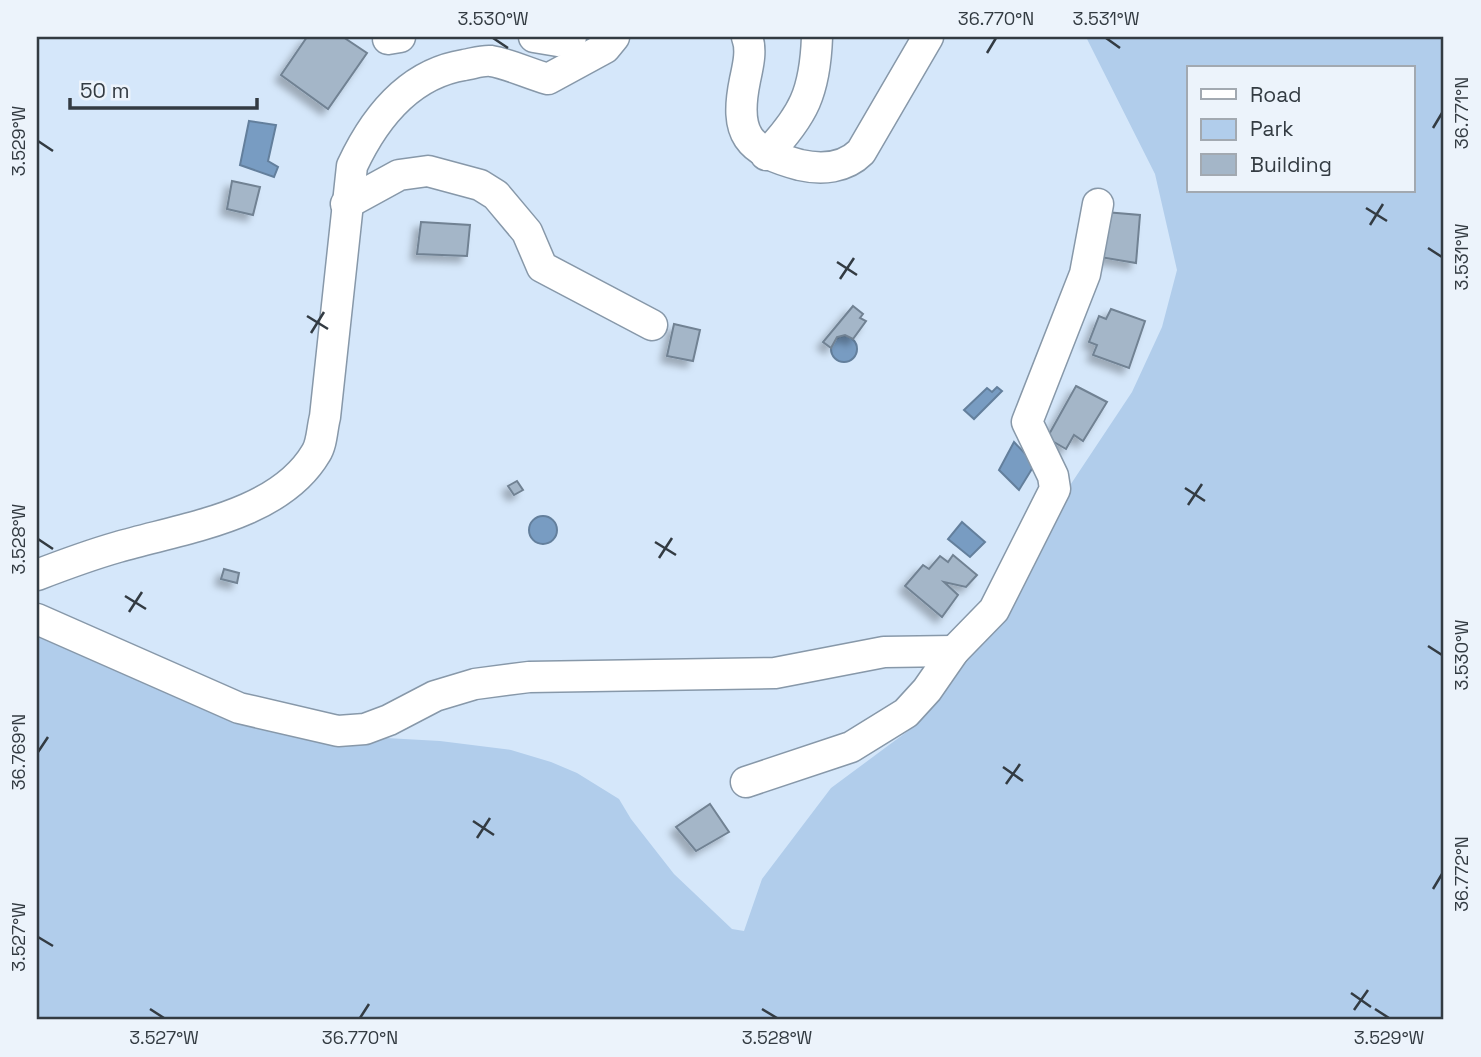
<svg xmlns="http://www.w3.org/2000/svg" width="1481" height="1057" font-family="'Space Grotesk',sans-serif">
	<defs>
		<filter id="shadow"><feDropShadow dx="-6" dy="6" stdDeviation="3.5" flood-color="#0004"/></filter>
	</defs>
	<rect width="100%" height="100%" fill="#d5e7fa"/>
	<path fill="#b1cdeb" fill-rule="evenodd" d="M1086,37H1444V1020H37V630L354,740L386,738L440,741L511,750L551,762L577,773L619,799L631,819L674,874L732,929L744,931L762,879L831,788L916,725L955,678L1053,511L1132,392L1162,327L1177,270L1155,174ZM1189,68H1413V191H1189Z"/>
	<g fill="#789cc2" stroke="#637f9c" stroke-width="2">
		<polygon points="249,121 276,125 268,161 278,167 274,177 240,165"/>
		<circle cx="844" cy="349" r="13"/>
		<polygon points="997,387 1002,391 974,419 964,410 987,388 992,392"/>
		<polygon points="1014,442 1035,464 1019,490 999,470"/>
		<circle cx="543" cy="530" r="14"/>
		<polygon points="962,522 985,542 970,557 948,539"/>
	</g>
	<g fill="#a4b6c8" stroke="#718293" stroke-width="2" filter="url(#shadow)">
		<polygon points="307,37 343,37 367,53 328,109 281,75"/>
		<polygon points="232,181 260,187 253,215 227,209"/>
		<polygon points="1105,212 1140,215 1136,263 1100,257"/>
		<polygon points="421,222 470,225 467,256 417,254"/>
		<polygon points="853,306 863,314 860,318 866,321 853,339 845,335 837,337 831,348 823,342"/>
		<polygon points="1111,309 1145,321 1129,368 1093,355 1097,345 1089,342 1099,316 1106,319"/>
		<polygon points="674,324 700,330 693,361 667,356"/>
		<polygon points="1076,386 1107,402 1083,441 1074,435 1066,449 1047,438"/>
		<polygon points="517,481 523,490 514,495 508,486"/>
		<polygon points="953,555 977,575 966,587 944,582 958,595 942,617 905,586 923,565 929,569 940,556 948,562"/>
		<polygon points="224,569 239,573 237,583 221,579"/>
		<polygon points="710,804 729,832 696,851 676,827"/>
	</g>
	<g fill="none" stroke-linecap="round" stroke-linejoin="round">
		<defs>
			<g id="minor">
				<polyline points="534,37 558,41 571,37"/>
				<path d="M747,37C752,50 748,66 745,80C734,134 747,151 800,165C822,170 845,168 861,152L928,37"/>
				<polyline points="388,39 400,37"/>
				<path d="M766,155C804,115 815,92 817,37"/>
				<polyline points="346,204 399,175 428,171 480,185 496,195 527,232 542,267 652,325"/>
				<path d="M37,575C63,565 90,555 118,547C183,528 279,516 316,453C322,444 322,428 325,417L352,166C374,119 408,74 464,65C472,64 482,60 491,61C509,64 530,74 548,79L605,48L614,37"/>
				<polyline points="37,619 239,708 338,731 365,729 389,720 435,696 475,684 529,677 775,673 884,652 954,651"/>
				<polyline points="746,782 851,747 906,713 927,690 954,651 994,610 1055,489 1053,476 1027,422 1085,274 1098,204"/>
			</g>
		</defs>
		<use href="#minor" stroke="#8798a9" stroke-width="33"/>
		<use href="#minor" stroke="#fff" stroke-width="30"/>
	</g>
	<path fill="none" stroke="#333b42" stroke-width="2.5" d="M493,38L508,48M1106,38L1120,48M987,53L996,38M1433,128L1442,113M38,141L53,151M1366,208L1387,221M1370,225L1383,204M1428,248L1442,257M837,262L857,275M840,279L854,258M307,316L328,329M311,333L324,312M1185,488L1205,501M1188,505L1202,484M38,539L53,549M655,542L676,555M659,558L672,538M125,596L146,609M129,612L142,592M1428,646L1442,655M38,752L48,737M1003,767L1023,781M1006,784L1020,764M473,821L494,835M477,838L490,818M1433,889L1442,874M38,937L53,946M1351,993L1371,1007M150,1009L164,1018M762,1009L777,1018M1375,1009L1389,1018M1354,1010L1368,990M360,1018L369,1004"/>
	<rect width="1481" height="1057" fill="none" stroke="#ecf3fb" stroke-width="77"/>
	<rect x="1187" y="66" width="228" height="126" fill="#ecf3fb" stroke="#a2a9b1" stroke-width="2"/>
	<rect x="1201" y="89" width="35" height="10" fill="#ffffff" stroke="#a2a9b1" stroke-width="2"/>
	<text x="1250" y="102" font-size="21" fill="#333b42">Road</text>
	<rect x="1201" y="119" width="35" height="21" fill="#b1cdeb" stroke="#a2a9b1" stroke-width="2"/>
	<text x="1250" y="136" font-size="21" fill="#333b42">Park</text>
	<rect x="1201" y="154" width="35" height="21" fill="#a4b6c8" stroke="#a2a9b1" stroke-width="2"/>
	<text x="1250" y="172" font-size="21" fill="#333b42">Building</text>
	<path d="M70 98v10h187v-10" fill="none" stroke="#333b42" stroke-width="3.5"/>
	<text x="80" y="98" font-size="21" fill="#333b42" stroke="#ecf3fb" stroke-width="5" paint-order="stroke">50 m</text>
	<rect x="38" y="38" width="1404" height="980" fill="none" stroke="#333b42" stroke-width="2.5"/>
	<g font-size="18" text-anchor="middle" fill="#333b42">
		<text x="493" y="25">3.530°W</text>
		<text x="996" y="25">36.770°N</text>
		<text x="1106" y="25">3.531°W</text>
		<text transform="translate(1462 113) rotate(-90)" y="6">36.771°N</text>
		<text transform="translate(19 141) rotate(-90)" y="6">3.529°W</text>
		<text transform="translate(1462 257) rotate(-90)" y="6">3.531°W</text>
		<text transform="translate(19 539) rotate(-90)" y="6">3.528°W</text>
		<text transform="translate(1462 655) rotate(-90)" y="6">3.530°W</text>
		<text transform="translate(19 752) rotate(-90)" y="6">36.769°N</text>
		<text transform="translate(1462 874) rotate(-90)" y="6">36.772°N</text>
		<text transform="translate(19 937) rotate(-90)" y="6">3.527°W</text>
		<text x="164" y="1044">3.527°W</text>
		<text x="360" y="1044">36.770°N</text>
		<text x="777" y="1044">3.528°W</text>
		<text x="1389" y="1044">3.529°W</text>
	</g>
</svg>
